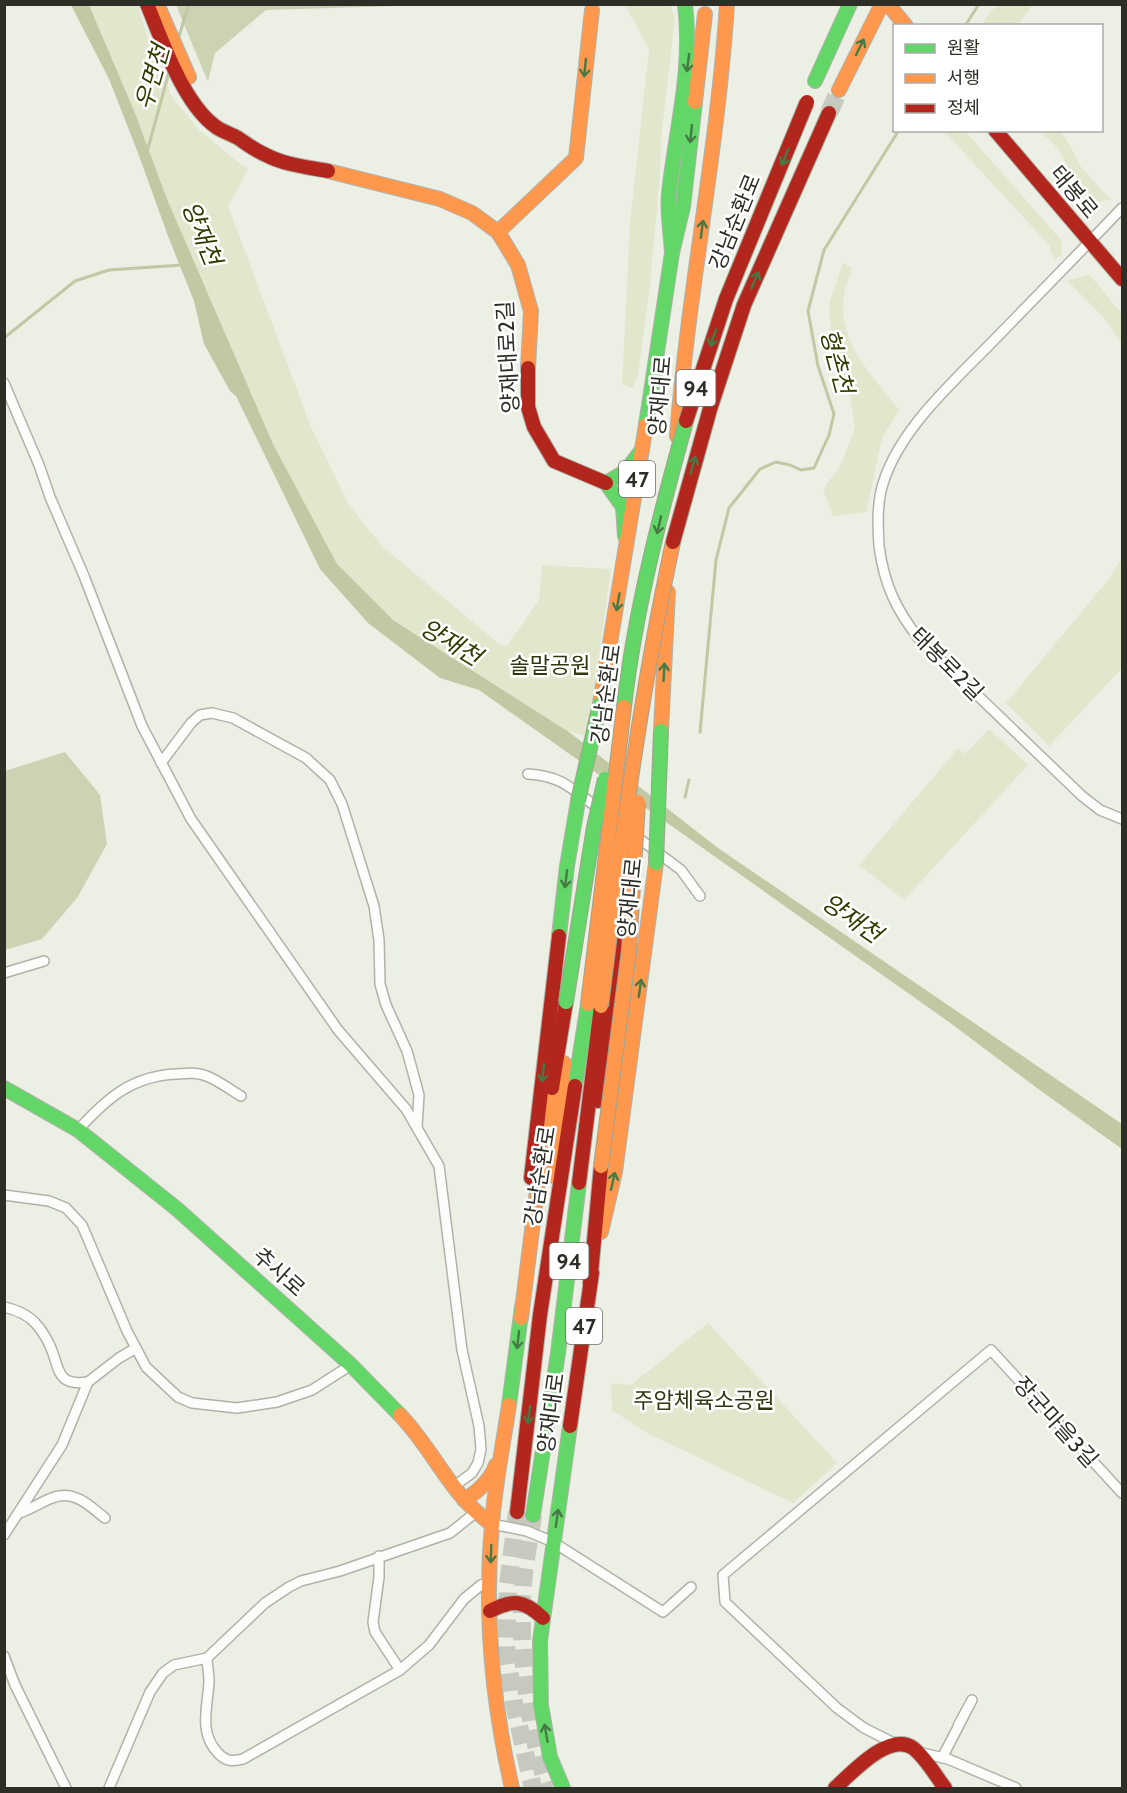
<svg xmlns="http://www.w3.org/2000/svg" width="1127" height="1793" viewBox="0 0 1127 1793" font-family="Cabin,'Noto Sans KR',sans-serif">
<style>
.green{fill:#e1e7cc}
.forest{fill:#ccd3b3}
.water{fill:#c1c9a4}
.lines{fill:none;stroke-linecap:round;stroke-linejoin:round}
.stream{stroke:#c1c9a4;stroke-width:3}
.highway-tunnel{stroke:#c6c9be;stroke-width:18;stroke-dasharray:18 9;stroke-linecap:butt}
.street-casing{stroke:#b0b2aa;stroke-width:12}
.fast-casing{stroke:#b0b2aa;stroke-width:16}
.slow-casing{stroke:#b0b2aa;stroke-width:16}
.jam-casing{stroke:#b0b2aa;stroke-width:16}
.street{stroke:#fcfdfb;stroke-width:9}
.fast{stroke:#63d668;stroke-width:14}
.slow{stroke:#ff974d;stroke-width:14}
.jam{stroke:#b3261e;stroke-width:14}
.fast-bridge-casing{stroke:#a0a38f;stroke-width:16;stroke-linecap:butt}
.slow-bridge-casing{stroke:#a0a38f;stroke-width:16;stroke-linecap:butt}
.jam-bridge-casing{stroke:#a0a38f;stroke-width:16;stroke-linecap:butt}
.fast-bridge{stroke:#63d668;stroke-width:14}
.slow-bridge{stroke:#ff974d;stroke-width:14}
.jam-bridge{stroke:#b3261e;stroke-width:14}
.oneway{stroke:#457a44}
.labels{text-anchor:middle;dominant-baseline:central;stroke-width:5;stroke-linejoin:round;paint-order:stroke}
.shield{fill:#fff;stroke:#6c6d68;stroke-width:1.5}
.shield-label{font-size:21px;font-weight:bold;fill:#2d2f27}
.street-label{font-size:22px;fill:#2d2f27;stroke:#fff}
.park-label{font-size:22px;fill:#313710;stroke:#fff}
.water-label{font-size:24px;font-style:italic;fill:#333b00;stroke:#fff}
</style>
<rect width="100%" height="100%" fill="#ecefe4"/>
<g class="green">
<polygon points="89,5 138,5 148,39 172,97 199,130 248,170 228,206 311,427 349,505 382,546 499,644 507,646 539,600 542,565 611,569 588,736 569,732 393,620 340,572 273,444 167,199 135,113"/>
<polygon points="625,5 670,5 675,18 661,139 660,174 650,286 638,376 632,388 622,384 630,224 649,49"/>
<polygon points="999,5 999,4 1032,5 1018,25 981,25 991,11"/>
<polygon points="944,131 965,131 1062,241 1061,255 1054,260 1049,245"/>
<polygon points="1041,131 1059,131 1067,140 1081,167 1111,200 1096,202 1072,175 1059,150"/>
<path d="M843,263l9,5c-2,9 -7,18 -8,27 -7,48 28,80 55,115l-17,28 -16,74 -33,4 -10,-27 18,-24 14,-38 -6,-36 -17,-51 -3,-36z"/>
<polygon points="1090,275 1122,314 1122,344 1105,319 1067,280"/>
<polygon points="1122,558 1122,668 1049,746 1006,703 1108,580"/>
<polygon points="989,729 1028,765 904,900 859,865 958,748 965,754"/>
<polygon points="708,1323 837,1463 793,1503 647,1433 612,1410 611,1383 631,1385"/>
</g>
<g class="forest">
<polygon points="176,5 176,4 433,5 266,10 215,53 208,82"/>
<polygon points="65,752 100,795 107,844 77,898 42,939 5,950 5,771"/>
</g>
<polygon class="water" points="71,5 89,5 135,113 167,199 273,444 337,564 393,620 569,732 718,848 1122,1124 1122,1149 1041,1091 949,1022 479,690 440,678 368,623 320,569 236,396 230,391 204,344 194,301 168,236 138,153 109,79"/>
<g class="lines">
<g class="stream">
<polyline points="965,26 979,4"/>
<polyline points="178,40 186,13 190,4"/>
<polyline points="147,152 169,72"/>
<polyline points="4,338 75,281 109,270 182,265"/>
<polyline points="700,732 716,560 729,508 760,469 776,462 790,465 801,470 814,468 829,435 834,414 818,366 808,311 824,250 899,130"/>
<polyline points="685,797 689,780"/>
</g>
<g class="highway-tunnel">
<polyline points="829,113 839,90"/>
<polyline points="517,1512 508,1585 506,1647 514,1704 533,1788"/>
<path d="M533,1515c-3,22 -8,45 -10,68 -5,64 5,145 25,205"/>
</g>
<g class="street-casing">
<g id="street">
<path d="M1122,208c-41,43 -82,85 -124,128 -41,43 -103,95 -117,155 -4,18 -3,36 -2,55 5,38 17,64 41,94l162,156 18,14 22,9"/>
<polyline points="4,383 39,465 50,497 84,576 142,726 191,819 338,1030 406,1109 439,1166 462,1350 479,1426 481,1449 478,1463 472,1473 453,1487"/>
<polyline points="161,763 191,723 200,715 212,713 233,718 306,758 330,780 342,804 374,906 379,940 380,984 386,1005 407,1051 419,1095 417,1127"/>
<path d="M528,774c35,2 45,16 71,35"/>
<polyline points="637,837 681,870 700,896"/>
<polyline points="4,973 44,961"/>
<path d="M78,1130c29,-32 54,-54 98,-56 12,-1 22,-2 33,3 11,5 22,13 32,19"/>
<polyline points="4,1195 49,1201 66,1208 82,1225 127,1331 146,1367 178,1397 192,1403 237,1408 277,1402 312,1390 351,1365"/>
<path d="M4,1307c13,3 25,8 33,18 5,6 10,14 13,21 10,21 5,41 38,36"/>
<path d="M19,1513c14,-4 27,-15 40,-17 18,-4 33,12 46,22"/>
<polyline points="492,1524 527,1531 553,1542 663,1612 691,1587"/>
<polyline points="4,1535 62,1445 88,1382 119,1358 136,1348"/>
<polyline points="379,1556 379,1577 373,1622 375,1632 400,1670"/>
<polyline points="4,1656 15,1685 66,1788"/>
<path d="M207,1658c0,7 2,15 2,23 -1,25 -11,52 9,72 7,8 14,9 25,6l157,-89 29,-25 35,-46 17,-14 8,-3"/>
<polyline points="896,1744 864,1728 837,1708 725,1602 723,1575 991,1350 1122,1493"/>
<polyline points="918,1752 948,1759 1016,1788"/>
<polyline points="942,1758 972,1700 958,1726"/>
<polyline points="109,1788 150,1692 163,1673 174,1665 207,1658 265,1603 289,1587 301,1581 340,1571 450,1533 475,1513"/>
</g>
</g>
<g class="fast-casing">
<g id="fast">
<polyline points="815,81 850,4"/>
<path d="M672,253c-1,-20 -5,-40 -3,-60 7,-66 24,-121 16,-189"/>
<polyline points="646,425 672,253 683,207 695,102"/>
<polyline points="606,483 623,507 625,536"/>
<polyline points="606,483 625,472 642,450"/>
<polyline points="559,936 567,866 578,801"/>
<polyline points="575,1086 588,1004"/>
<polyline points="4,1088 78,1130 177,1209 351,1365 400,1415"/>
<polyline points="509,1405 522,1307"/>
<polyline points="533,1515 558,1353 579,1183"/>
<polyline points="563,1788 550,1757 541,1705 540,1641 570,1426"/>
</g>
</g>
<g class="slow-casing">
<g id="slow">
<polyline points="157,4 189,77"/>
<polyline points="888,4 906,26"/>
<polyline points="839,90 882,4"/>
<polyline points="695,102 705,14"/>
<polyline points="328,171 440,199 472,213 498,232 518,265 531,311 528,368"/>
<polyline points="498,232 576,158 592,10"/>
<path d="M677,436c11,-145 41,-287 50,-432"/>
<polyline points="600,704 646,425"/>
<polyline points="661,731 668,592"/>
<polyline points="553,1176 564,1063"/>
<polyline points="601,1232 615,1172 656,863"/>
<polyline points="521,1318 540,1167 552,1088"/>
<path d="M509,1405c-6,40 -14,79 -17,119 -8,88 0,177 20,264"/>
<path d="M400,1415c34,35 51,82 92,109"/>
<path d="M464,1500c15,-9 26,-19 32,-35"/>
</g>
</g>
<g class="jam-casing">
<g id="jam">
<path d="M147,4c15,36 38,106 74,126 6,3 12,5 17,8 9,6 18,13 28,17 19,10 41,12 62,16"/>
<polyline points="995,130 1122,279"/>
<polyline points="528,368 528,407 534,427 554,461 606,483"/>
<polyline points="552,1088 566,1002"/>
<polyline points="598,1101 617,956 625,924"/>
<polyline points="531,1178 559,936"/>
<polyline points="579,1183 601,1006"/>
<polyline points="590,1284 601,1166"/>
<polyline points="570,1426 592,1273"/>
<polyline points="517,1512 540,1315 575,1086"/>
<path d="M490,1611c23,-12 34,-11 53,7"/>
<path d="M835,1788c16,-14 54,-57 78,-40 13,10 22,27 32,40"/>
</g>
</g>
<use href="#street" class="street"/>
<use href="#fast" class="fast"/>
<use href="#slow" class="slow"/>
<use href="#jam" class="jam"/>
<g class="fast-bridge-casing">
<g id="fast-bridge">
<path d="M624,707c11,-97 36,-192 62,-286"/>
<polyline points="578,801 600,704"/>
<polyline points="656,863 661,731"/>
<polyline points="566,1002 594,827 605,779"/>
</g>
</g>
<g class="slow-bridge-casing">
<g id="slow-bridge">
<polyline points="588,1004 624,707"/>
<path d="M601,1006c19,-155 39,-311 72,-464"/>
<polyline points="601,1166 629,950 638,802"/>
</g>
</g>
<g class="jam-bridge-casing">
<g id="jam-bridge">
<polyline points="686,421 726,299 807,102"/>
<polyline points="673,542 710,409 744,305 829,113"/>
</g>
</g>
<use href="#fast-bridge" class="fast-bridge"/>
<use href="#slow-bridge" class="slow-bridge"/>
<use href="#jam-bridge" class="jam-bridge"/>
</g>
<defs><path id="oneway-shaft" d="M-6 0H5M1.5-3L5.5 0L1.5 3" fill="none" stroke-width="1.6" stroke-linecap="round" stroke-linejoin="round" transform="scale(1.5)"/></defs>
<g class="oneway">
<use href="#oneway-shaft" transform="translate(860 47) rotate(-64)"/>
<use href="#oneway-shaft" transform="translate(688 63) rotate(97)"/>
<use href="#oneway-shaft" transform="translate(585 68) rotate(96)"/>
<use href="#oneway-shaft" transform="translate(691 134) rotate(96)"/>
<use href="#oneway-shaft" transform="translate(785 157) rotate(112)"/>
<use href="#oneway-shaft" transform="translate(702 229) rotate(-82)"/>
<use href="#oneway-shaft" transform="translate(755 280) rotate(-66)"/>
<use href="#oneway-shaft" transform="translate(713 338) rotate(109)"/>
<use href="#oneway-shaft" transform="translate(693 465) rotate(-74)"/>
<use href="#oneway-shaft" transform="translate(659 525) rotate(103)"/>
<use href="#oneway-shaft" transform="translate(618 602) rotate(100)"/>
<use href="#oneway-shaft" transform="translate(664 672) rotate(-87)"/>
<use href="#oneway-shaft" transform="translate(566 879) rotate(97)"/>
<use href="#oneway-shaft" transform="translate(640 988) rotate(-82)"/>
<use href="#oneway-shaft" transform="translate(543 1073) rotate(97)"/>
<use href="#oneway-shaft" transform="translate(613 1181) rotate(-77)"/>
<use href="#oneway-shaft" transform="translate(518 1340) rotate(97)"/>
<use href="#oneway-shaft" transform="translate(529 1415) rotate(97)"/>
<use href="#oneway-shaft" transform="translate(557 1518) rotate(-82)"/>
<use href="#oneway-shaft" transform="translate(491 1554) rotate(92)"/>
<use href="#oneway-shaft" transform="translate(546 1733) rotate(-100)"/>
</g>
<g class="labels">
<g class="shield">
<rect x="676.5" y="370" width="39" height="36" rx="4.5"/>
<rect x="619" y="461" width="36" height="36" rx="4.5"/>
<rect x="549.5" y="1243" width="39" height="36" rx="4.5"/>
<rect x="566" y="1308" width="36" height="36" rx="4.5"/>
</g>
<g class="shield-label">
<text x="696" y="388">94</text>
<text x="637" y="479">47</text>
<text x="569" y="1261">94</text>
<text x="584" y="1326">47</text>
</g>
<g class="street-label">
<text transform="translate(1074 192) rotate(50)">태봉로</text>
<text transform="translate(735 222) rotate(-68)">강남순환로</text>
<text transform="translate(508 357) rotate(-93)">양재대로2길</text>
<text transform="translate(660 396) rotate(-85)">양재대로</text>
<text transform="translate(947 664) rotate(45)">태봉로2길</text>
<text transform="translate(606 694) rotate(-82)">강남순환로</text>
<text transform="translate(630 898) rotate(-84)">양재대로</text>
<text transform="translate(540 1176) rotate(-81)">강남순환로</text>
<text transform="translate(279 1272) rotate(42)">추사로</text>
<text transform="translate(551 1413) rotate(-82)">양재대로</text>
<text transform="translate(1056 1422) rotate(48)">장군마을3길</text>
</g>
<g class="park-label">
<text x="550" y="665">솔말공원</text>
<text x="704" y="1400">주암체육소공원</text>
</g>
<g class="water-label">
<text transform="translate(152 77) rotate(-74)">우면천</text>
<text transform="translate(202 233) rotate(68)">양재천</text>
<text transform="translate(837 361) rotate(75)">형촌천</text>
<text transform="translate(451 642) rotate(31)">양재천</text>
<text transform="translate(852 918) rotate(35)">양재천</text>
</g>
</g>
<rect width="1127" height="1793" fill="none" stroke="#2d2f27" stroke-width="12"/>
<rect x="893" y="24" width="210" height="108" fill="#ffffff" stroke="#abaca9" stroke-width="1.5"/>
<rect x="905" y="44" width="30" height="9" fill="#63d668" stroke="#abaca9" stroke-width="1.5"/>
<text x="947" y="54" font-size="18" fill="#2d2f27">원활</text>
<rect x="905" y="74" width="30" height="9" fill="#ff974d" stroke="#abaca9" stroke-width="1.5"/>
<text x="947" y="84" font-size="18" fill="#2d2f27">서행</text>
<rect x="905" y="104" width="30" height="9" fill="#b3261e" stroke="#abaca9" stroke-width="1.5"/>
<text x="947" y="114" font-size="18" fill="#2d2f27">정체</text>
</svg>
